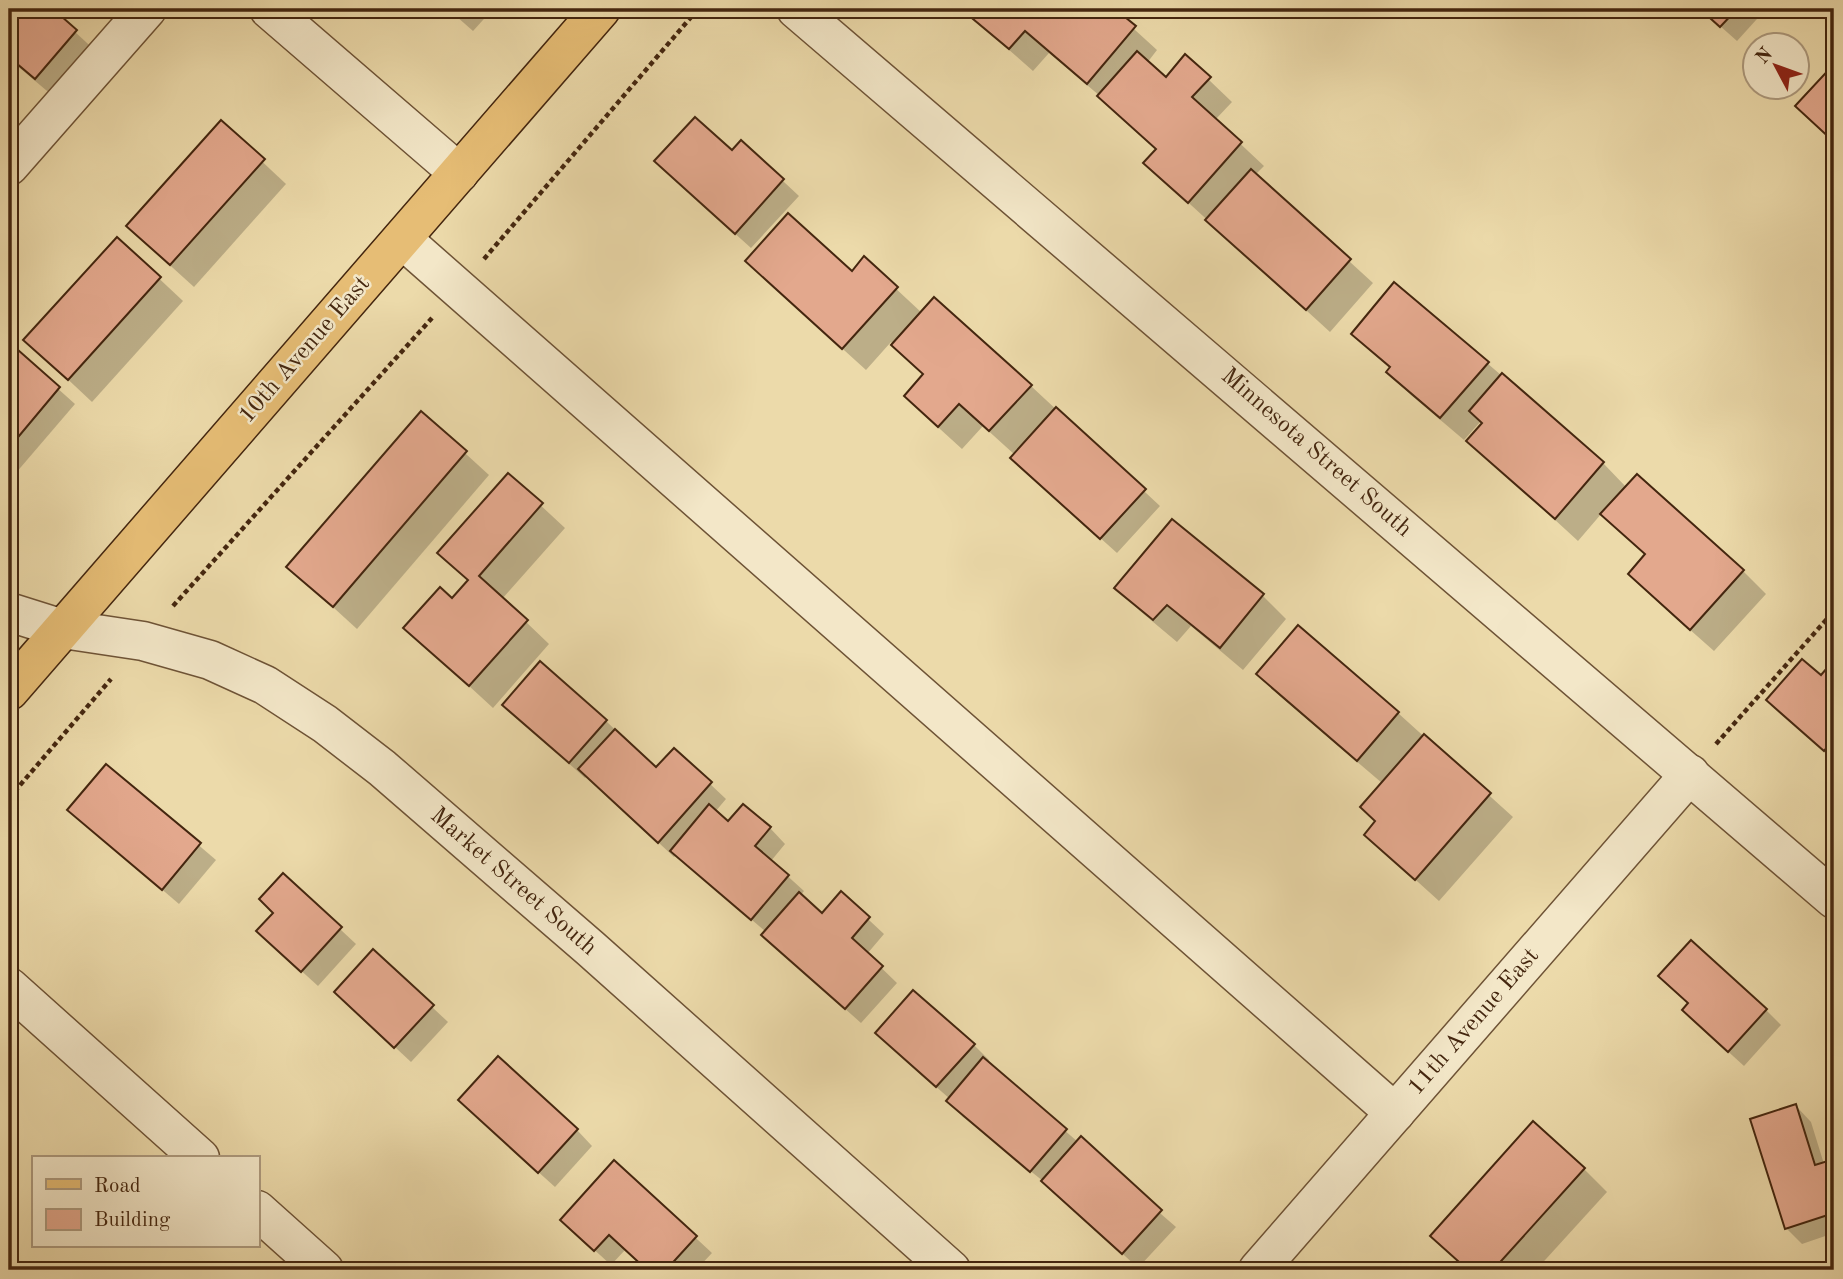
<svg xmlns="http://www.w3.org/2000/svg" width="1843" height="1279" viewBox="0 0 1843 1279" font-family="'Old Standard TT',serif">
<style>
.shadow{fill:#0003}
.building{fill:#e3a88d;stroke:#44260f;stroke-width:2}
.lines{fill:none;stroke-linecap:round;stroke-linejoin:round}
.minor-casing{stroke:#6e5336;stroke-width:41}
.major-casing{stroke:#44260f;stroke-width:41}
.path{stroke:#44260f;stroke-width:4.5;stroke-dasharray:5 3.5;stroke-linecap:butt}
.minor{stroke:#f3e7c8;stroke-width:38}
.major{stroke:#e6bd75;stroke-width:38}
.labels{text-anchor:middle;dominant-baseline:central;stroke-width:5;stroke-linejoin:round;paint-order:stroke}
.street-label{font-size:24px;fill:#44260f;stroke:#f3e7c8}
</style>
<rect width="100%" height="100%" fill="#ecdaaa"/>
<filter id="stains"><feTurbulence type="fractalNoise" baseFrequency=".00286" numOctaves="4"/><feColorMatrix values="0 0 0 0 .2 0 0 0 0 .09 0 0 0 0 .02 0 0 0 .5 -.17"/></filter>
<radialGradient id="worn" r=".72"><stop offset=".6" stop-color="#630" stop-opacity="0"/><stop offset="1" stop-color="#630" stop-opacity=".3"/></radialGradient>
<g class="shadow">
<polygon points="9,9 50,9 99,54 59,101 9,59"/>
<polygon points="448,9 493,9 473,31"/>
<polygon points="954,9 1112,9 1157,50 1147,63 1166,79 1185,57 1232,102 1215,120 1264,166 1255,175 1373,283 1330,332 1145,163 1157,150 1100,96 1049,53 1033,71 967,13 964,17"/>
<polygon points="1701,9 1766,9 1737,41"/>
<polygon points="221,123 286,184 194,287 152,249"/>
<polygon points="741,142 799,196 751,248 672,177 732,152"/>
<polygon points="117,239 183,301 92,402 26,340"/>
<polygon points="864,259 922,313 1031,386 1160,506 1117,553 1028,473 1015,455 983,426 962,449 929,419 906,396 925,375 891,342 866,370 770,283 852,273"/>
<polygon points="1353,334 1487,363 1603,463 1627,488 1743,571 1766,594 1714,651 1653,597 1646,556 1602,513 1578,541 1469,441 1484,424 1481,421 1464,440 1411,395 1388,372 1391,369"/>
<polygon points="9,345 75,404 9,481"/>
<polygon points="421,413 489,475 357,629 289,567"/>
<polygon points="508,475 565,528 502,599 549,644 493,708 406,628 452,601 469,582 440,553"/>
<polygon points="1172,521 1263,596 1286,619 1243,670 1191,626 1177,642 1140,611 1117,588"/>
<polygon points="1834,662 1834,760 1784,715"/>
<polygon points="1259,674 1398,713 1513,817 1439,901 1366,835 1377,822 1382,783 1281,697"/>
<polygon points="504,705 606,721 656,769 674,750 726,799 715,812 728,823 770,828 785,844 771,861 804,891 800,896 822,915 841,894 884,934 867,954 897,983 861,1023 779,950 766,932 676,855 674,857 587,776 585,778"/>
<polygon points="106,766 216,860 179,904 69,810"/>
<polygon points="283,876 356,944 318,986 274,946 275,913"/>
<polygon points="352,1007 432,1007 448,1022 411,1062"/>
<polygon points="1766,1010 1781,1025 1744,1066 1700,1026"/>
<polygon points="974,1045 989,1060 987,1063 1176,1227 1138,1268 1048,1185 963,1117 948,1101 950,1099 893,1049"/>
<polygon points="1796,1106 1811,1122 1824,1164 1834,1161 1834,1233 1802,1244 1786,1228"/>
<polygon points="476,1116 577,1130 592,1146 555,1187"/>
<polygon points="614,1162 712,1253 696,1270 648,1270 625,1250 611,1265 578,1235"/>
<polygon points="1584,1169 1607,1192 1536,1270 1467,1270 1432,1236"/>
</g>
<g class="building">
<polygon points="9,9 53,9 77,30 35,79 9,57"/>
<polygon points="961,9 1115,9 1136,26 1087,84 1025,31 1009,49"/>
<polygon points="1700,9 1737,9 1720,27"/>
<polygon points="1137,51 1166,77 1185,54 1211,77 1192,97 1242,142 1188,203 1143,163 1156,149 1097,96"/>
<polygon points="1834,64 1834,142 1795,106"/>
<polygon points="695,117 732,150 741,140 784,179 735,234 654,161"/>
<polygon points="221,120 265,159 170,265 126,226"/>
<polygon points="1251,169 1351,259 1306,310 1205,220"/>
<polygon points="788,213 852,271 864,256 898,287 842,349 745,261"/>
<polygon points="117,237 161,277 68,380 23,340"/>
<polygon points="1394,282 1489,362 1440,418 1386,372 1390,367 1351,334"/>
<polygon points="934,297 1032,385 989,431 959,404 938,427 904,396 923,374 891,345"/>
<polygon points="9,342 60,387 9,448"/>
<polygon points="1502,373 1604,462 1555,519 1466,441 1482,423 1469,411"/>
<polygon points="1056,407 1146,489 1100,539 1010,458"/>
<polygon points="421,411 467,451 333,607 286,567"/>
<polygon points="508,473 543,503 479,576 528,620 469,686 403,628 440,587 452,598 468,580 437,553"/>
<polygon points="1637,474 1744,570 1690,630 1628,574 1645,554 1600,514"/>
<polygon points="1172,519 1264,594 1220,648 1167,605 1153,620 1114,588"/>
<polygon points="1298,625 1399,712 1357,761 1256,674"/>
<polygon points="1802,659 1821,675 1834,660 1834,739 1824,751 1766,700"/>
<polygon points="540,661 607,720 569,763 502,705"/>
<polygon points="615,729 656,767 674,748 712,782 658,843 578,769"/>
<polygon points="1424,734 1491,793 1415,880 1364,835 1375,821 1360,807"/>
<polygon points="106,764 201,843 162,890 67,810"/>
<polygon points="709,804 728,821 743,804 771,827 755,846 789,875 751,920 670,851"/>
<polygon points="283,873 342,927 301,972 256,931 273,913 259,899"/>
<polygon points="841,891 870,917 852,938 883,966 845,1009 761,935 799,892 822,913"/>
<polygon points="1691,940 1767,1009 1728,1052 1682,1010 1688,1003 1658,976"/>
<polygon points="373,949 434,1005 394,1048 334,992"/>
<polygon points="913,990 975,1044 936,1087 875,1033"/>
<polygon points="498,1056 578,1129 538,1173 458,1100"/>
<polygon points="983,1057 1067,1129 1030,1172 946,1101"/>
<polygon points="1796,1104 1815,1165 1834,1159 1834,1213 1785,1229 1750,1119"/>
<polygon points="1533,1121 1585,1168 1493,1270 1468,1270 1430,1236"/>
<polygon points="1081,1136 1162,1210 1122,1254 1041,1181"/>
<polygon points="614,1160 697,1236 666,1270 647,1270 609,1235 594,1251 560,1220"/>
</g>
<g class="lines">
<g class="minor-casing">
<g id="minor">
<polyline points="269,9 459,173"/>
<polyline points="796,9 1834,899"/>
<polyline points="9,166 147,9"/>
<polyline points="402,239 1395,1113"/>
<polyline points="9,612 63,629 143,641 210,660 265,685 325,724 382,768 590,948 951,1270"/>
<polyline points="9,987 200,1158"/>
<polyline points="257,1210 324,1270"/>
<polyline points="1258,1270 1690,774"/>
</g>
</g>
<g class="major-casing">
<polyline id="major" points="9,691 601,9"/>
</g>
<g class="path">
<polyline points="484,259 698,9"/>
<polyline points="173,606 432,318"/>
<polyline points="1716,744 1834,611"/>
<polyline points="9,798 111,679"/>
</g>
<use href="#minor" class="minor"/>
<use href="#major" class="major"/>
</g>
<g class="labels">
<g class="street-label">
<text transform="translate(305 350) rotate(-49)">10th Avenue East</text>
<text transform="translate(1316 453) rotate(41)">Minnesota Street South</text>
<text transform="translate(513 882) rotate(41)">Market Street South</text>
<text transform="translate(1474 1022) rotate(-49)">11th Avenue East</text>
</g>
</g>
<rect width="1843" height="1279" fill="none" stroke="#ecdaaa" stroke-width="35"/>
<rect x="10" y="10" width="1822" height="1258" fill="none" stroke="#44260f" stroke-width="3.5"/>
<rect x="18" y="18" width="1808" height="1244" fill="none" stroke="#44260f" stroke-width="2"/>
<rect x="32" y="1156" width="228" height="91" fill="#f3e7c8" stroke="#ad9a7e" stroke-width="2"/>
<rect x="46" y="1179" width="35" height="10" fill="#e6bd75" stroke="#ad9a7e" stroke-width="2"/>
<text x="94" y="1192" font-size="21" fill="#44260f">Road</text>
<rect x="46" y="1209" width="35" height="21" fill="#e3a88d" stroke="#ad9a7e" stroke-width="2"/>
<text x="94" y="1226" font-size="21" fill="#44260f">Building</text>
<g transform="translate(1776 66) rotate(311)"><circle r="33" fill="#f3e7c8" stroke="#ad9a7e" stroke-width="2"/>
<path d="M0-5L12 26L0 18L-12 26Z" fill="#8f2418"/>
<text y="-10" font-size="19" font-weight="bold" text-anchor="middle" fill="#44260f">N</text>
</g>
<rect width="100%" height="100%" filter="url(#stains)"/>
<rect width="100%" height="100%" fill="url(#worn)"/>
</svg>
